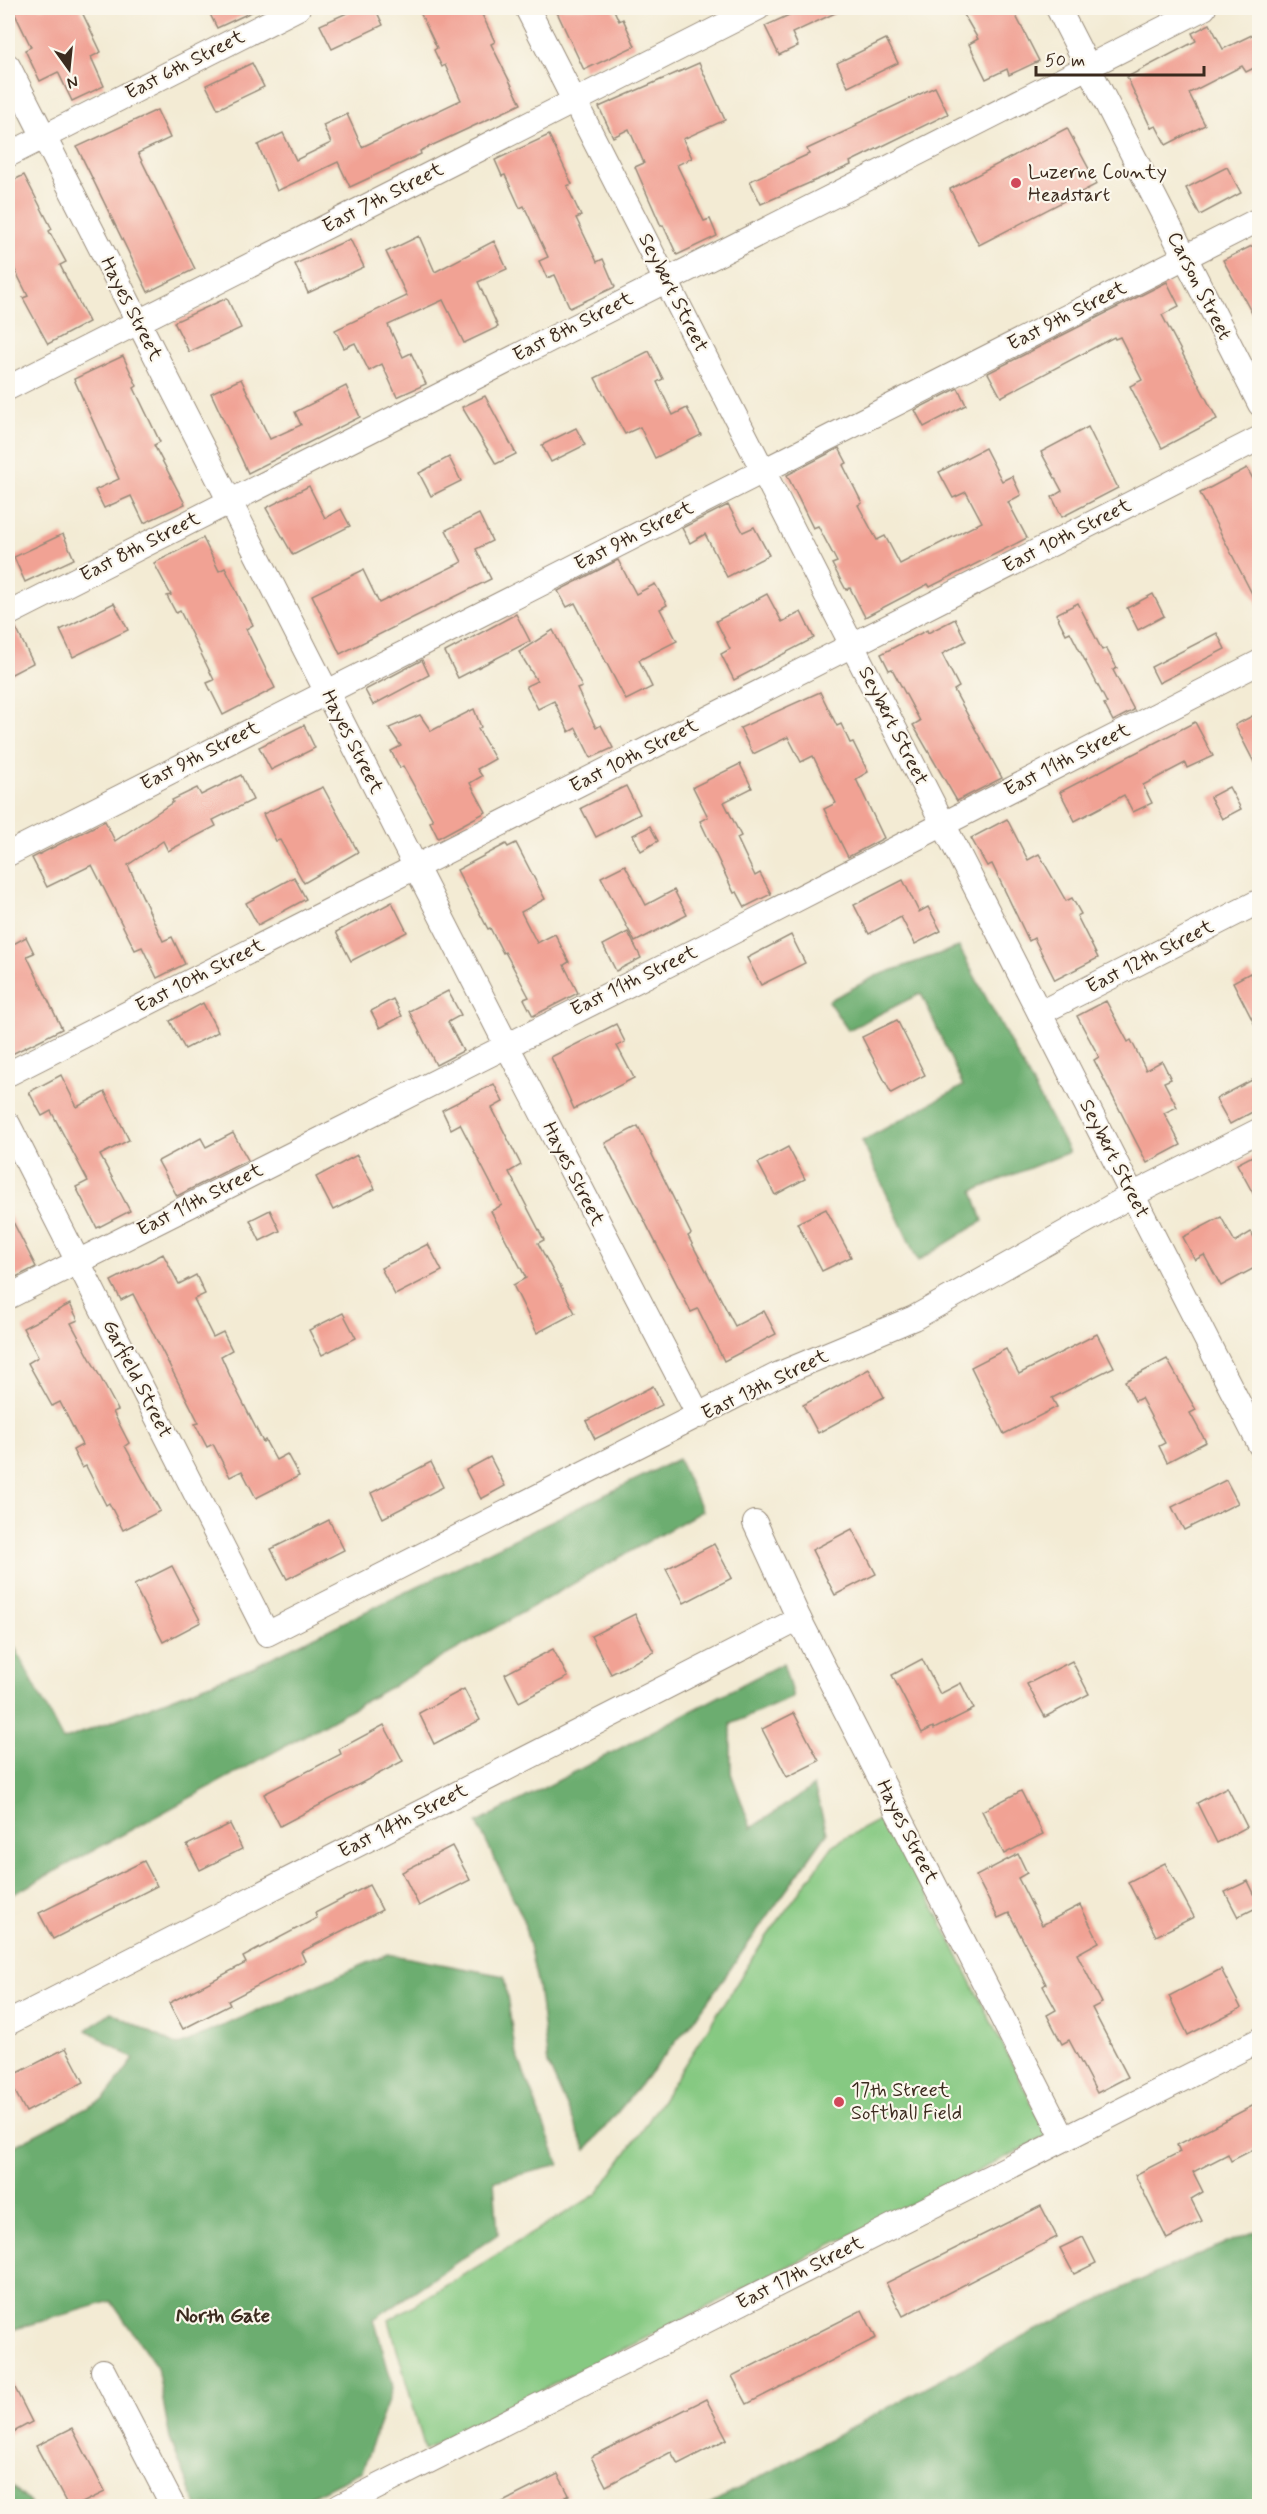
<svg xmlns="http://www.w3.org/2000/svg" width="1267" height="2514" viewBox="0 0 1267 2514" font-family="Mynerve,sans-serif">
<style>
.green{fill:#86c982;stroke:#607a50;stroke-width:1.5}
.forest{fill:#6cad70;stroke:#546c47;stroke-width:1.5}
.building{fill:#f1a294}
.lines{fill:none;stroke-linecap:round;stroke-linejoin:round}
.street-casing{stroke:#978a79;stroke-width:26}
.street{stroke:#fff;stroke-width:24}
.poi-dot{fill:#d1495b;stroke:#fbf7ec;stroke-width:2}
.labels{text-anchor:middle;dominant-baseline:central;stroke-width:4.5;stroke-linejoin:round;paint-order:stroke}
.street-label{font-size:20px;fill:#3b2a1e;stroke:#fbf7ec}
.poi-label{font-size:20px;fill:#3b2a1e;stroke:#fbf7ec;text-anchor:start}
.neighbourhood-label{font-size:21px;font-weight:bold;fill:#3b2a1e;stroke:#fbf7ec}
</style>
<rect width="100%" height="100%" fill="#fbf7ec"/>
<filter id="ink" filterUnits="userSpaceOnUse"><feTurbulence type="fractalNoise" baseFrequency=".0167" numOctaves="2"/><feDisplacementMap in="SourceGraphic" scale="12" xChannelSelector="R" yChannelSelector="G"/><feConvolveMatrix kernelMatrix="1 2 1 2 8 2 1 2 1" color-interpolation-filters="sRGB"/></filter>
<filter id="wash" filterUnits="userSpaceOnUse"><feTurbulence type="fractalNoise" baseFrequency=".008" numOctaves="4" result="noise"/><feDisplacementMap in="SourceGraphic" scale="24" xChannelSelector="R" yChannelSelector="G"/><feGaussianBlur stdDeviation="1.35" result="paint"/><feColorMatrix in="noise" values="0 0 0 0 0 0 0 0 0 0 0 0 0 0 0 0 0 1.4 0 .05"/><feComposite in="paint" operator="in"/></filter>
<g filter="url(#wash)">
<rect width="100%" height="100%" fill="#f3ebd4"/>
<polygon class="green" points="888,1815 1048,2136 425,2449 389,2320 597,2194 644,2128 765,1939 834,1844"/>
<g class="forest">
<polygon points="959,947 1069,1152 973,1191 983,1221 918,1261 862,1141 963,1086 921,993 848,1030 828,1001 876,976"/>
<polygon points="678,1459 702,1511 298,1739 8,1897 8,1649 15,1648 63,1740 252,1667"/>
<polygon points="783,1663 793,1697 731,1724 731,1773 751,1828 814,1786 827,1833 694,2020 586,2150 548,2064 538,1986 523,1918 477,1823"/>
<polygon points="388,1954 504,1976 515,2049 559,2165 494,2181 498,2234 374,2319 393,2387 362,2471 291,2506 197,2506 170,2439 157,2367 111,2301 8,2331 8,2155 12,2147 104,2099 134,2059 87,2030 111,2012 177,2046"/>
<path d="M1259,2230v276h-553c181,-97 361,-201 553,-276z"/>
<polygon points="8,2482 30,2503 31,2506 8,2506"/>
</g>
<g id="blocks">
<g class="building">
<polygon points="12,8 80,8 101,52 91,57 104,86 72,101 58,72 40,81 25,50 31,47"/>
<polygon points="207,8 260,8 217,28"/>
<polygon points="358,8 375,8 383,25 332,49 320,25"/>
<polygon points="418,8 479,8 495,42 491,44 521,104 420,151 421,154 350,187 338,162 277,191 258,145 283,133 296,160 331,143 323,125 347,114 362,147 461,100 445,65 442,67 434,50 437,48"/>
<polygon points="555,8 613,8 619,21 623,19 635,46 584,70"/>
<polygon points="804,8 846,8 792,33 798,46 779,55 765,26"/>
<polygon points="960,8 1012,8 1039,61 1009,75 1007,69 986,79 969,44 978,39"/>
<polygon points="1210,24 1223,49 1260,31 1260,65 1246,72 1242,66 1189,93 1205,125 1166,145 1156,126 1151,128 1127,77 1196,41 1192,33"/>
<polygon points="886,39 898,63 848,87 837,63"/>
<polygon points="252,63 264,87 218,109 206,85"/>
<polygon points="699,63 725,120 683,139 692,158 677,165 704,221 710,219 717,236 677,255 663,225 661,226 635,167 644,163 629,129 613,137 599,107"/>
<polygon points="935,87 948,114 850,162 851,165 761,204 750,181 809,154 807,149 857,126 856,124"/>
<polygon points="157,110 170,138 138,153 195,269 148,292 77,147"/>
<polygon points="1067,128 1097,184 979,245 950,189"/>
<polygon points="549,135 572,184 567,186 581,216 576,218 597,262 603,259 615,287 570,308 555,275 547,278 539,261 548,257 524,206 520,208 505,175 502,176 495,160"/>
<polygon points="1227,167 1241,193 1200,215 1186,188"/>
<polygon points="24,175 52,229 49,231 66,262 60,265 89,322 48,344 23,298 28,296 8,256 8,183"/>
<polygon points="419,236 435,272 494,241 507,269 478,282 498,327 464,343 443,300 388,325 403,357 411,353 426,384 397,397 382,364 369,371 355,343 344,348 335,330 407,296 386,252"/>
<polygon points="350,239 364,267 308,293 295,264"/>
<polygon points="1260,242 1260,328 1223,260"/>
<polygon points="1167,282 1179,306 1162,315 1217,419 1162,448 1130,386 1142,380 1120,337 1115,339 1114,337 1001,397 988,373"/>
<polygon points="227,298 241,328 189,352 174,322"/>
<polygon points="649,351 663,379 657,382 673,415 687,408 701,435 655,458 640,427 625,434 595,378"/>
<polygon points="123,356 137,386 134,388 160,442 154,445 185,504 144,523 131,496 104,508 95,490 119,479 74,379"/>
<polygon points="241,379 270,439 301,425 295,412 346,386 360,417 248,473 211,393"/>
<polygon points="958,388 966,405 924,427 915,410"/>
<polygon points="485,396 516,454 496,464 462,407"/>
<polygon points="1088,427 1118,488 1062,517 1052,497 1062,491 1041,452"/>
<polygon points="576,428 585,445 551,462 542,445"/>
<polygon points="839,448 847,463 843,465 862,503 858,505 877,540 885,536 900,564 982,522 966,492 953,498 939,472 985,448 1002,481 1012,476 1021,495 1008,502 1027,538 930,587 928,584 865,617 850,588 846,590 832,564 837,562 818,526 813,528 787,475"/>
<polygon points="449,457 461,481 431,496 419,473"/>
<polygon points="1247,468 1260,492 1260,609 1200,493"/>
<polygon points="309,486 325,518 341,509 350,526 293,555 266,508"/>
<polygon points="728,505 743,532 754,527 769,555 727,577 705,534 690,543 682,528"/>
<polygon points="479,514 492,541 476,549 491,579 340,654 312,595 363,570 379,603 462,562 446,530"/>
<polygon points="63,534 74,559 25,582 14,557"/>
<polygon points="203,538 219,571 225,568 233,584 253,625 246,629 275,688 223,715 207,683 214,680 180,611 176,613 167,596 171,595 154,563"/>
<polygon points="618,560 636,594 655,584 667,605 660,609 677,641 639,660 652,687 626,700 575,603 567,607 558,591"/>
<polygon points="767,594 782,622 801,612 814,638 734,680 721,654 730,649 716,621"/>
<polygon points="1153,594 1164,616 1138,630 1127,608"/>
<polygon points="114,603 128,630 73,657 60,630"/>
<polygon points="1078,603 1102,650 1106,648 1117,668 1113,670 1134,710 1113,721 1104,704 1107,703 1070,632 1066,634 1056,614"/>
<polygon points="516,614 530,641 458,678 445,652"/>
<polygon points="955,619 966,641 942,654 959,687 954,690 1002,778 957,801 913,725 920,721 892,669 889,670 881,654 927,630 928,633"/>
<polygon points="15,626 33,663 8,676 8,628"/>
<polygon points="553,630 582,687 577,689 596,728 601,725 613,748 591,758 576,728 569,732 554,701 538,709 526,686 537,681 519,652"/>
<polygon points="1217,633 1225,649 1159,683 1151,667"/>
<polygon points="422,660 429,675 373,705 365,690"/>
<polygon points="820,692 837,726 841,724 850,743 853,742 868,772 856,779 884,838 848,857 824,809 836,803 813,756 801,762 788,737 753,754 740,728"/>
<polygon points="474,709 481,727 478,729 495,759 477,769 482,776 470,783 486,812 438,838 430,822 433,820 403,766 400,768 391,751 401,746 389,728 420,715 431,731"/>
<polygon points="1260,712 1260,774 1235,725"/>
<polygon points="1195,722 1213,756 1187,768 1185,763 1143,785 1152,803 1133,812 1124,795 1075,821 1060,792"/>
<polygon points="304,725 315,748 271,770 259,747"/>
<polygon points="740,764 752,788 724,802 741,836 737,838 755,876 760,873 771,894 745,907 737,892 734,893 700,821 708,817 693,787"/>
<polygon points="241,775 253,800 213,820 216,826 168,851 163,841 128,865 163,941 172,937 185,964 157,978 142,947 135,950 92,865 47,887 32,858 105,821 115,841 173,802 172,800 197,788 201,795"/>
<polygon points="626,786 640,814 596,837 581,808"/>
<polygon points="323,787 358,852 304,883 280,840 276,841 263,814"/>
<polygon points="1229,787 1241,809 1222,819 1210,797"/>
<polygon points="1007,819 1028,860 1039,854 1066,901 1072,898 1081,914 1077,916 1098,958 1055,980 1034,938 1029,941 992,864 987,866 971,838"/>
<polygon points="650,826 658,841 641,851 633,835"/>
<polygon points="516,843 545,899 521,912 537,943 555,934 569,962 564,965 578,993 533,1016 524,999 529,997 505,952 503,953 490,928 488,929 457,870 506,844 508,847"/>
<polygon points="625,865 646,905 674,890 687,915 635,942 601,877"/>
<polygon points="294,877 306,899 258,925 246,903"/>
<polygon points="903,880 919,912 928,907 941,931 915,944 901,917 869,934 854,905"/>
<polygon points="392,902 407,932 351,961 336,932"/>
<polygon points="628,932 641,958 616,971 603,945"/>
<polygon points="791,935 805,963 761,985 747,958"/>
<polygon points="26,937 34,953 27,956 62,1029 8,1056 8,947"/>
<polygon points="1250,973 1260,992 1260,1035 1233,982"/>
<polygon points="448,991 461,1015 448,1022 463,1051 436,1065 409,1011"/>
<polygon points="393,999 402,1016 380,1028 371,1011"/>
<polygon points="1106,1001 1128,1042 1131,1040 1146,1070 1162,1061 1171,1079 1164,1082 1177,1107 1164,1113 1181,1145 1147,1163 1094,1060 1099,1057 1077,1016"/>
<polygon points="203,1003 218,1032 185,1049 170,1021"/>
<polygon points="897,1020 925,1075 891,1093 862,1037"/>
<polygon points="616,1024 625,1042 617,1046 634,1078 574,1109 551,1057"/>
<polygon points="61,1075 77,1107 105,1092 129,1140 100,1155 130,1211 97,1228 76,1187 88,1181 51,1111 42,1116 29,1092"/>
<polygon points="1254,1079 1260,1090 1260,1108 1230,1124 1216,1099"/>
<polygon points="494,1084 503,1102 492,1108 521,1165 509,1172 544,1240 538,1243 575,1313 537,1333 513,1285 526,1278 491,1211 502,1205 460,1124 451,1129 442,1110"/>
<polygon points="638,1126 691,1234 688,1236 735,1326 764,1311 776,1334 724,1361 698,1309 691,1312 605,1143"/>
<polygon points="233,1133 248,1160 177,1196 158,1161 201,1138 206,1147"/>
<polygon points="788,1147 805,1179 775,1195 758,1163"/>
<polygon points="1260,1152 1260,1206 1237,1164"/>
<polygon points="357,1155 375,1189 333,1210 316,1177"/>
<polygon points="826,1209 851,1257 822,1271 797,1223"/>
<polygon points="270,1210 280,1231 260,1241 250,1220"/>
<polygon points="8,1212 36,1267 8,1281"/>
<polygon points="1221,1217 1235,1242 1251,1232 1260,1248 1260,1265 1221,1286 1204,1255 1195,1260 1183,1237"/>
<polygon points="428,1244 442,1271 395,1295 381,1268"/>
<polygon points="163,1254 179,1284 196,1275 205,1294 194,1299 213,1337 223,1332 232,1350 221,1356 235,1387 263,1442 265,1440 276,1460 287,1454 299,1476 256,1498 242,1471 230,1477 213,1444 207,1447 195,1424 199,1423 133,1294 121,1300 111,1281"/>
<polygon points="70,1304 78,1320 71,1323 118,1410 113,1412 129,1443 125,1446 160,1511 123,1530 109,1503 106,1505 86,1466 82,1468 73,1450 82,1445 60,1402 52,1406 28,1363 38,1357 23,1328"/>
<polygon points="343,1313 356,1338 322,1355 309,1330"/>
<polygon points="1097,1334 1114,1367 1052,1398 1057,1407 1004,1434 971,1367 1006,1349 1019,1374"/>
<polygon points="1167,1359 1196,1410 1190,1413 1206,1442 1167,1462 1159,1446 1165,1443 1141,1398 1135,1401 1125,1381"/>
<polygon points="869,1369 884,1397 818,1433 803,1405"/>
<polygon points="653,1386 662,1405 595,1439 586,1421"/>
<polygon points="490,1457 505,1486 481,1499 466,1470"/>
<polygon points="431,1462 443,1487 383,1518 371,1493"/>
<polygon points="1226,1480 1238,1503 1184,1530 1172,1507"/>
<polygon points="329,1520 344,1550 287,1579 271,1549"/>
<polygon points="852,1529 876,1574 835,1595 812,1550"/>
<polygon points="714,1544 732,1578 684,1603 666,1569"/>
<polygon points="172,1566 201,1622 163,1642 134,1585"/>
<polygon points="635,1614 654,1652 611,1674 591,1636"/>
<polygon points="553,1649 568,1677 519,1702 505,1674"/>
<polygon points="922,1659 940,1694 961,1683 974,1709 934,1729 933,1727 922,1733 892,1675"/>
<polygon points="1072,1661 1089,1694 1045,1717 1027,1684"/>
<polygon points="464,1689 480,1720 434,1744 419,1713"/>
<polygon points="794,1713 819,1761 787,1777 762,1729"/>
<polygon points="384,1725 403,1761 280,1826 264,1794 341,1754 339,1749"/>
<polygon points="1227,1787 1247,1827 1217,1843 1197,1803"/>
<polygon points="1021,1791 1043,1834 1004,1854 982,1811"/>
<polygon points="230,1824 242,1849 200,1870 187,1845"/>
<polygon points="452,1846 470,1880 419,1906 402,1872"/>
<polygon points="1018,1854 1027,1873 1018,1878 1042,1925 1080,1905 1099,1942 1077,1954 1102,2003 1092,2008 1128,2077 1097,2093 1069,2040 1062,2044 1047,2015 1056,2010 1043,1986 1046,1984 1009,1913 998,1918 976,1876"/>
<polygon points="144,1861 157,1886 53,1939 39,1913"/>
<polygon points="1165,1863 1194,1917 1156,1936 1128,1882"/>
<polygon points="1248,1881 1260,1906 1238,1917 1225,1892"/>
<polygon points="369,1885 382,1910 301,1952 305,1961 228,2001 230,2005 183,2029 169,2003 246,1963 243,1957 317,1918 315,1913"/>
<polygon points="1221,1969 1241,2008 1188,2035 1169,1996"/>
<polygon points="66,2048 84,2082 26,2112 8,2078"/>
<polygon points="1260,2102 1260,2146 1231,2161 1228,2154 1193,2172 1203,2192 1191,2199 1202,2221 1167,2239 1135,2175 1180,2152 1177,2145"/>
<polygon points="1041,2206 1057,2237 903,2316 886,2283"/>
<polygon points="1083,2237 1096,2263 1074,2274 1060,2248"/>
<polygon points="862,2310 876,2338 747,2404 732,2376"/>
<polygon points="8,2374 32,2422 8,2435"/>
<polygon points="706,2399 727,2439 678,2464 671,2452 606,2486 591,2457"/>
<polygon points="72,2428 105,2492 76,2506 68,2506 36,2446"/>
<polygon points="558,2474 569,2495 561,2499 565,2506 495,2506"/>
</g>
</g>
</g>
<g filter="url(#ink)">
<use href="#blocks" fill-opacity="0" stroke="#978a79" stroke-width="1.5"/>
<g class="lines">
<g class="street-casing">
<g id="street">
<polyline points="527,8 1260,1445"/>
<polyline points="1058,8 1260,404"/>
<polyline points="8,66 506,1044 699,1416"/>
<polyline points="8,155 298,8"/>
<polyline points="8,388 758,8"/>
<polyline points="8,614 1204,8"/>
<polyline points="8,854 1260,219"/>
<polyline points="1040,1013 1260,901"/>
<polyline points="8,1074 1260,438"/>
<polyline points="8,1124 267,1634 777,1375 914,1318 1132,1195 1260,1130"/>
<polyline points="8,1297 729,934 1260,662"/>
<polyline points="755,1523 799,1619 1064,2139"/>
<polyline points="8,2023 799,1619"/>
<polyline points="103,2371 173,2506"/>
<polyline points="340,2506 1260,2040"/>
</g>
</g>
<use href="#street" class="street"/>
</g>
</g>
<g class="poi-dot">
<circle cx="1016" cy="183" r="6"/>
<circle cx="839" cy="2102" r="6"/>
</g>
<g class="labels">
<g class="street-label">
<text transform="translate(185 65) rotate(-27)">East 6th Street</text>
<text transform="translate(383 198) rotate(-27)">East 7th Street</text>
<text transform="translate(1199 286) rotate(63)">Carson Street</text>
<text transform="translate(673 293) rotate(63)">Seybert Street</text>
<text transform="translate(131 309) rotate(63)">Hayes Street</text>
<text transform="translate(1067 316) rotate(-27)">East 9th Street</text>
<text transform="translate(573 327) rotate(-27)">East 8th Street</text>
<text transform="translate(634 536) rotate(-27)">East 9th Street</text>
<text transform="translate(1067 536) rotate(-27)">East 10th Street</text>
<text transform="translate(140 547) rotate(-27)">East 8th Street</text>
<text transform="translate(893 726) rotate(63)">Seybert Street</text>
<text transform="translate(352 742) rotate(63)">Hayes Street</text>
<text transform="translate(200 756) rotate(-27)">East 9th Street</text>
<text transform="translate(634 756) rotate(-27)">East 10th Street</text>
<text transform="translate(1067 760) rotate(-27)">East 11th Street</text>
<text transform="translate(1150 957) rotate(-27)">East 12th Street</text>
<text transform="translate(200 976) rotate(-27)">East 10th Street</text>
<text transform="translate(634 981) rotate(-26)">East 11th Street</text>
<text transform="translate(1114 1159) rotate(63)">Seybert Street</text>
<text transform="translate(573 1174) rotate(63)">Hayes Street</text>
<text transform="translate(200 1200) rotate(-27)">East 11th Street</text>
<text transform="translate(137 1379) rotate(63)">Garfield Street</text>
<text transform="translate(765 1385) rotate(-26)">East 13th Street</text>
<text transform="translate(403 1821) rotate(-27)">East 14th Street</text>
<text transform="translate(907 1832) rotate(63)">Hayes Street</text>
<text transform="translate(800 2273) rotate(-27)">East 17th Street</text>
</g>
<g class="poi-label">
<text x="1028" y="172">Luzerne County<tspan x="1028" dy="23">Headstart</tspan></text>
<text x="851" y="2090">17th Street<tspan x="851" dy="23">Softball Field</tspan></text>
</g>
<g class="neighbourhood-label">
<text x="223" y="2316">North Gate</text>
</g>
</g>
<rect width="1267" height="2514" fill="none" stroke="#fbf7ec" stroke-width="30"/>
<g transform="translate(69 69) rotate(165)" stroke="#fbf7ec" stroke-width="4.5" paint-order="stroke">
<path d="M0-4.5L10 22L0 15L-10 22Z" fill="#3b2a1e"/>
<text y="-9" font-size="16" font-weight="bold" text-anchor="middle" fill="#3b2a1e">N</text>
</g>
<path d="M1036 66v9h168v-9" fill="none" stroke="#3b2a1e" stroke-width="3"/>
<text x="1045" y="66" font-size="18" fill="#3b2a1e" stroke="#fbf7ec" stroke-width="4.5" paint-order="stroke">50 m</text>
</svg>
